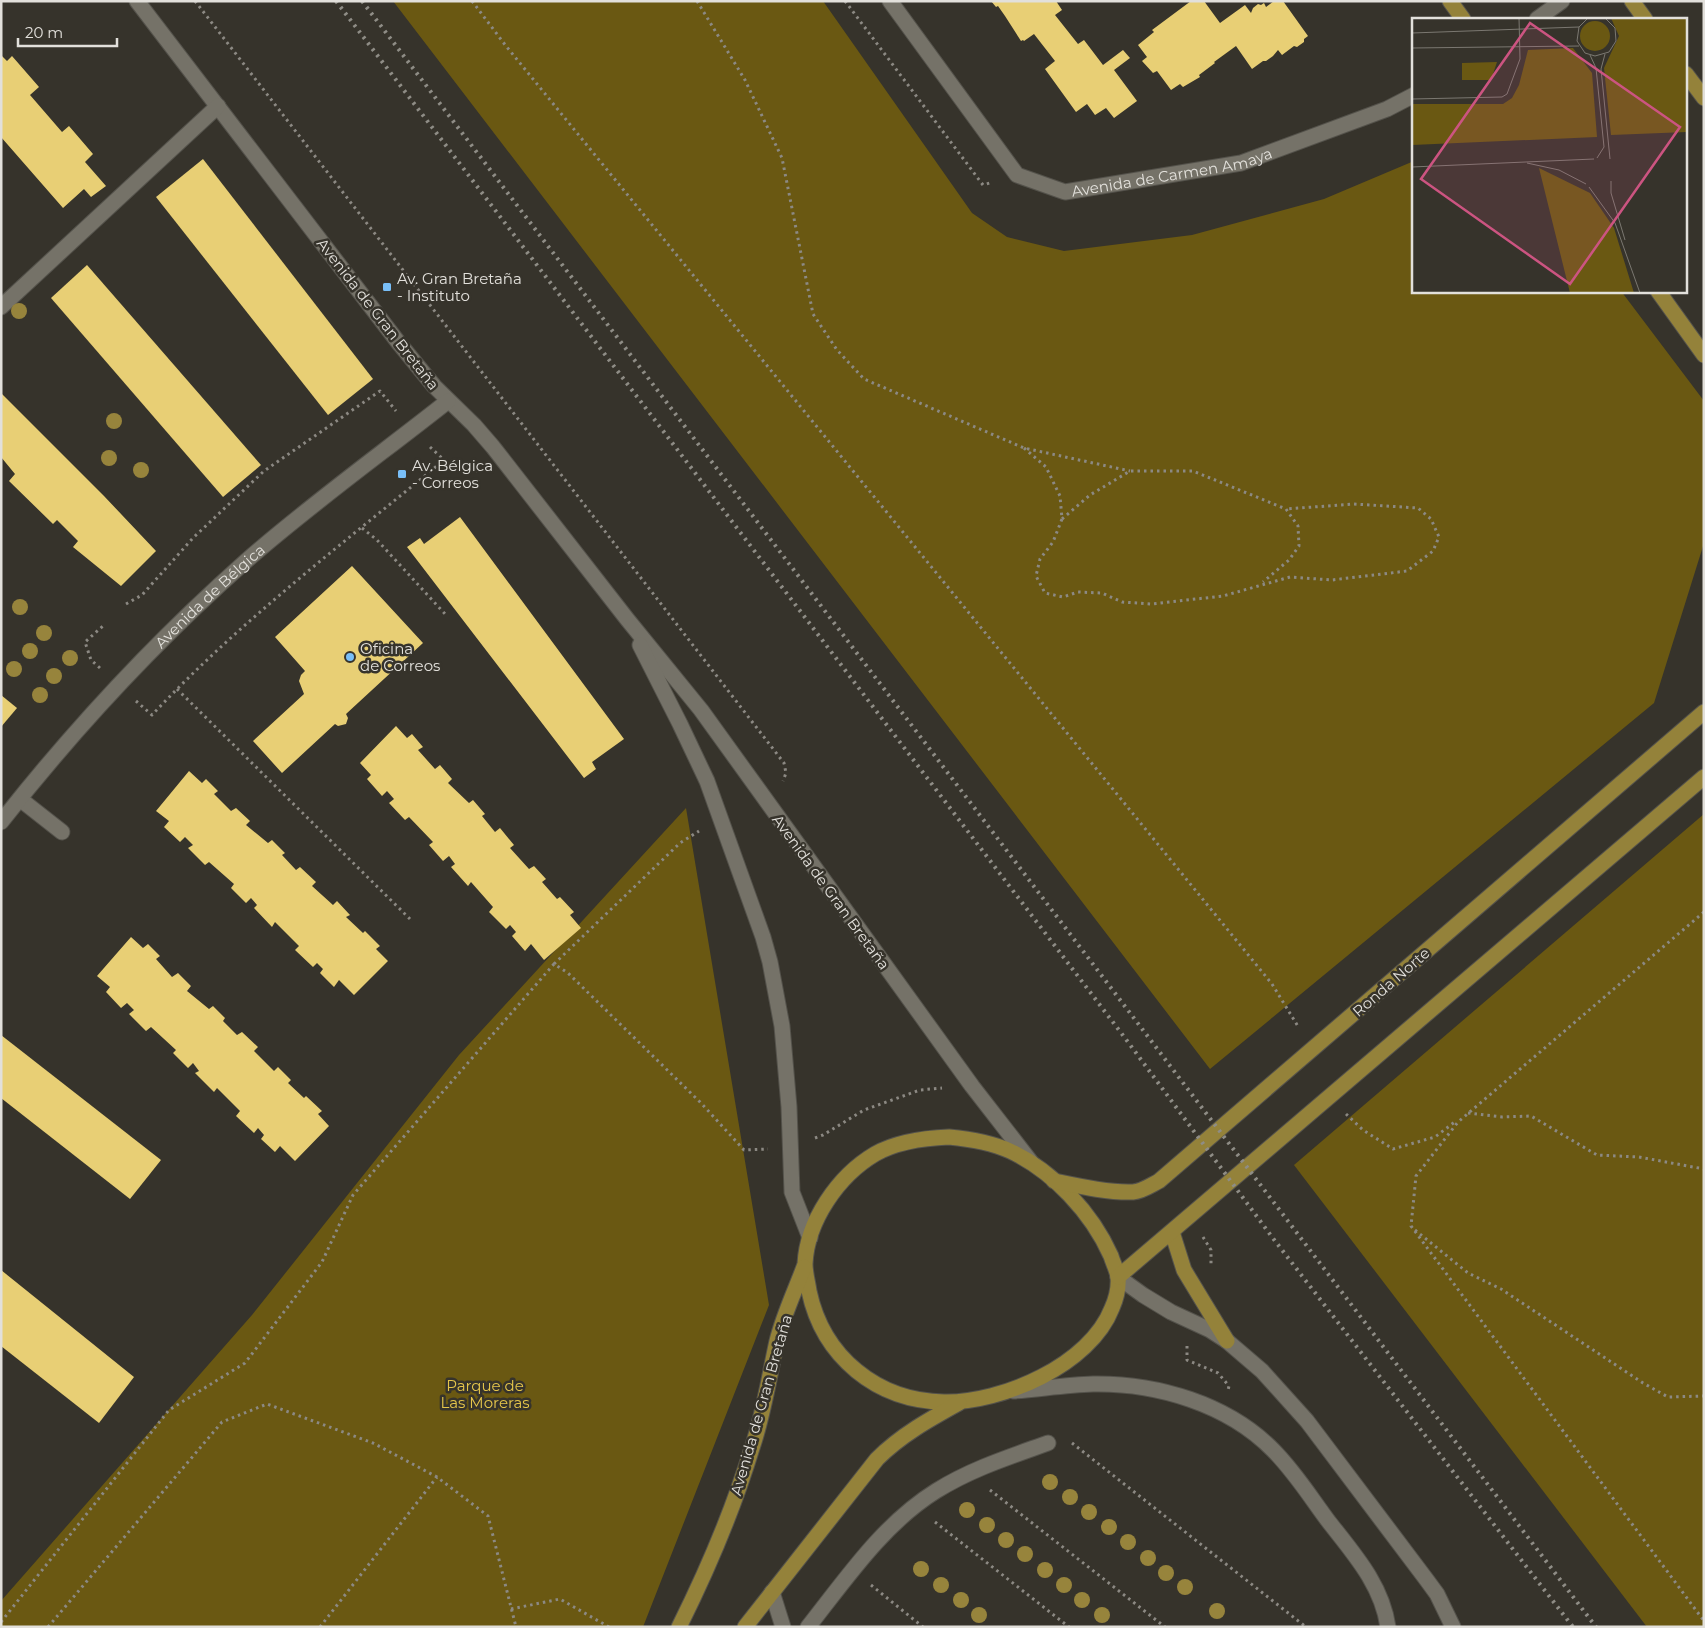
<svg xmlns="http://www.w3.org/2000/svg" width="1705" height="1628" viewBox="0 0 1705 1628" font-family="Montserrat,sans-serif">
<style>
.green{fill:#6a5812}
.building{fill:#e8cf75}
.lines{fill:none;stroke-linecap:round;stroke-linejoin:round}
.minor-casing{stroke:#54524b;stroke-width:17}
.major-casing{stroke:#54524b;stroke-width:17}
.path{stroke:#8c8983;stroke-width:3;stroke-dasharray:2.5 4;stroke-linecap:butt}
.minor{stroke:#757268;stroke-width:15}
.major{stroke:#94823a;stroke-width:15}
.rail{stroke:#8f8d86;stroke-width:4;stroke-dasharray:2.5 5;stroke-linecap:butt}
.tree{fill:#97843c}
.poi-dot{fill:#79bff8;stroke:#36332b;stroke-width:2}
.labels{text-anchor:middle;dominant-baseline:central;stroke-width:5;stroke-linejoin:round;paint-order:stroke}
.street-label{font-size:15px;fill:#e2e0db;stroke:#36332b}
.poi-label{font-size:15px;fill:#e2e0db;stroke:#36332b;text-anchor:start}
.park-label{font-size:15px;fill:#e6c64a;stroke:#36332b}
.inset-road{fill:none;stroke:#7b7871;stroke-width:1}
.view{fill:#cc5481;fill-opacity:0.15;stroke:#cc5481;stroke-width:2.5}
.inset-edge{fill:none;stroke:#e2e0db;stroke-width:2.5}
</style>
<rect width="100%" height="100%" fill="#36332b"/>
<g class="green">
<polygon points="393,1 823,1 972,213 1007,237 1064,251 1192,235 1324,199 1414,161 1414,291 1621,291 1704,401 1704,543 1654,703 1210,1069"/>
<polygon points="686,808 769,1305 643,1627 1,1627 1,1601 252,1315 459,1055"/>
<polygon points="1704,814 1704,1627 1647,1627 1294,1165"/>
</g>
<g class="building">
<polygon points="991,1 1056,1 1062,10 1055,15 1078,44 1084,40 1103,65 1123,50 1130,58 1114,70 1137,101 1114,118 1106,108 1095,115 1087,104 1076,112 1045,69 1055,61 1034,34 1024,41 1023,40 1021,41 1005,16 998,6 996,7"/>
<polygon points="1191,1 1204,1 1220,23 1245,5 1251,13 1253,8 1258,4 1261,5 1264,3 1266,7 1274,1 1283,1 1308,36 1304,39 1304,42 1297,47 1294,46 1282,55 1278,50 1273,56 1266,61 1263,61 1252,69 1236,46 1214,62 1215,63 1199,75 1200,77 1183,87 1180,84 1171,90 1157,71 1153,73 1142,61 1147,57 1138,45 1154,32 1152,30"/>
<polygon points="1,55 7,61 12,56 39,87 30,95 62,132 69,126 93,154 85,162 106,186 91,197 84,189 63,208 1,137"/>
<polygon points="203,159 373,379 328,415 156,197"/>
<polygon points="87,265 261,465 223,497 51,298"/>
<polygon points="1,393 104,496 156,551 121,586 73,547 78,541 57,520 53,524 9,481 15,474 1,457"/>
<polygon points="460,517 624,739 592,762 596,769 584,778 407,547 420,538 424,544"/>
<polygon points="352,566 423,643 346,714 348,718 346,724 338,726 335,724 282,773 253,741 304,694 299,681 301,675 305,671 275,637"/>
<polygon points="1,695 17,708 1,727"/>
<polygon points="396,726 407,738 412,734 423,747 418,750 435,769 440,765 452,779 448,783 469,803 473,800 485,814 482,816 495,832 500,828 514,845 510,848 529,869 534,866 546,879 542,882 557,899 560,897 574,912 570,915 581,928 544,960 531,944 525,951 512,936 516,932 510,925 506,929 489,912 493,907 471,882 468,886 451,867 455,864 449,856 443,861 429,845 433,842 409,817 405,820 389,803 394,799 387,791 382,796 367,779 371,775 360,763"/>
<polygon points="189,771 202,783 206,779 218,791 214,794 231,811 236,808 250,821 246,825 268,843 272,840 285,853 282,855 296,870 300,867 316,882 312,886 333,905 337,901 350,915 346,917 363,933 365,931 380,946 376,949 388,961 354,995 339,980 334,987 320,973 323,969 317,963 313,967 295,950 299,946 275,922 272,927 254,908 257,905 251,898 246,903 231,888 234,884 209,862 205,865 188,848 193,845 185,837 180,842 164,827 169,821 156,811"/>
<polygon points="131,937 143,948 148,944 160,956 156,959 172,977 178,973 191,986 187,991 209,1009 213,1006 225,1018 223,1021 237,1035 242,1032 258,1047 254,1051 274,1071 278,1067 291,1080 288,1083 304,1098 306,1096 322,1111 318,1114 329,1126 295,1161 280,1146 275,1152 261,1139 264,1135 258,1128 254,1133 236,1116 240,1111 217,1088 214,1092 195,1073 199,1071 193,1063 188,1068 173,1053 176,1050 151,1027 146,1031 129,1014 134,1010 127,1003 121,1008 106,992 110,987 97,976"/>
<polygon points="1,1035 161,1160 130,1199 1,1098"/>
<polygon points="1,1270 134,1377 99,1423 1,1346"/>
</g>
<g class="lines">
<g class="minor-casing">
<g id="minor">
<polyline points="137,1 398,342 434,386 474,425 493,447 627,619 701,710 972,1086 1031,1162"/>
<path id="s1" d="M890,1l127,174 48,17 176,-29 146,-54 27,-14"/>
<polyline points="1537,19 1562,1"/>
<polyline points="1,307 218,106"/>
<polyline points="640,645 680,724 707,781 763,937 770,962 782,1026 789,1107 792,1192 810,1238"/>
<polyline points="20,799 62,832"/>
<path id="s2" d="M1,822c74,-94 156,-182 245,-261 65,-57 135,-107 202,-160"/>
<polyline points="1118,1277 1143,1295 1171,1312 1210,1330 1227,1341 1262,1371 1307,1421 1426,1579 1437,1594 1453,1627"/>
<path d="M1013,1391c27,-2 53,-6 80,-7 64,-1 135,20 180,66 22,22 38,48 56,72 25,32 53,63 59,105"/>
<polyline points="772,1592 783,1627"/>
<path d="M808,1627c38,-48 75,-103 128,-136 35,-22 73,-34 112,-48"/>
</g>
</g>
<g class="major-casing">
<g id="major">
<polyline points="1450,1 1463,19"/>
<polyline points="1632,1 1645,19"/>
<polyline points="1686,74 1704,98"/>
<polyline points="1658,291 1704,355"/>
<path d="M949,1137c21,2 41,5 61,14 43,20 82,62 101,105 2,7 6,14 7,21 1,11 -2,22 -6,31 -22,57 -110,95 -168,94 -67,-1 -121,-45 -135,-111 -1,-8 -4,-18 -4,-27 2,-43 33,-88 70,-110 21,-12 49,-16 74,-17z"/>
<path d="M1054,1181c24,5 55,12 79,11 10,-1 18,-7 26,-11l545,-469"/>
<polyline points="1172,1232 1184,1270 1227,1341"/>
<polyline points="1118,1277 1704,777"/>
<path d="M679,1627c29,-58 54,-117 73,-179 12,-35 17,-71 25,-107 6,-25 18,-50 27,-74"/>
<path d="M745,1627l132,-168c24,-24 53,-40 82,-56"/>
</g>
</g>
<g class="path">
<polyline points="195,1 784,763 786,773 783,781"/>
<polyline points="472,1 506,46 1272,984 1299,1028"/>
<polyline points="697,1 745,80 782,158 813,314 837,350 864,379 1024,448 1130,471"/>
<polyline points="845,1 983,185 993,182"/>
<polyline points="430,447 444,460 462,463 480,473"/>
<polyline points="1024,448 1046,467 1060,496 1062,519 1053,542 1040,559 1036,576 1045,593 1063,597 1078,592 1102,593 1122,602 1151,604 1223,596 1290,577 1332,580 1407,571 1433,551 1439,537 1431,519 1418,508 1354,504 1286,509"/>
<polyline points="1062,519 1090,495 1130,471 1193,471 1286,509 1298,526 1299,546 1289,560 1263,582"/>
<polyline points="362,528 377,540 446,615"/>
<polyline points="126,604 142,595 193,538 264,471 380,391 396,411"/>
<polyline points="100,668 91,660 85,642 104,625"/>
<polyline points="177,689 410,919"/>
<path d="M136,701l16,14c88,-94 193,-173 292,-255"/>
<polyline points="1704,912 1458,1122 1416,1176 1411,1226 1704,1621"/>
<polyline points="554,964 680,843 699,831"/>
<polyline points="1468,1113 1502,1117 1531,1116 1597,1155 1639,1157 1704,1169"/>
<polyline points="1346,1114 1363,1130 1393,1149 1435,1137 1456,1121"/>
<polyline points="815,1138 823,1135 864,1110 920,1090 942,1088"/>
<polyline points="1415,1230 1468,1273 1501,1289 1643,1383 1668,1397 1704,1396"/>
<polyline points="1203,1237 1211,1250 1211,1266"/>
<polyline points="1187,1346 1187,1360 1218,1373 1229,1386 1228,1390"/>
<polyline points="1072,1443 1306,1627"/>
<polyline points="990,1490 1165,1627"/>
<polyline points="935,1522 1069,1627"/>
<polyline points="871,1585 923,1627"/>
<polyline points="511,1609 560,1599 609,1627"/>
<polyline points="1,1622 169,1410 245,1363 322,1262 353,1195 554,964 568,973 701,1103 744,1150 768,1149"/>
<polyline points="48,1627 222,1422 267,1404 373,1443 437,1477 488,1516 516,1627"/>
<polyline points="320,1627 437,1477"/>
</g>
<use href="#minor" class="minor"/>
<use href="#major" class="major"/>
<g class="rail">
<polyline points="336,1 1125,1038 1272,1237 1573,1627"/>
<polyline points="362,1 1596,1627"/>
</g>
</g>
<g class="tree">
<circle cx="19" cy="311" r="8"/>
<circle cx="114" cy="421" r="8"/>
<circle cx="109" cy="458" r="8"/>
<circle cx="141" cy="470" r="8"/>
<circle cx="20" cy="607" r="8"/>
<circle cx="44" cy="633" r="8"/>
<circle cx="30" cy="651" r="8"/>
<circle cx="70" cy="658" r="8"/>
<circle cx="14" cy="669" r="8"/>
<circle cx="54" cy="676" r="8"/>
<circle cx="40" cy="695" r="8"/>
<circle cx="1050" cy="1482" r="8"/>
<circle cx="1070" cy="1497" r="8"/>
<circle cx="967" cy="1510" r="8"/>
<circle cx="1089" cy="1512" r="8"/>
<circle cx="987" cy="1525" r="8"/>
<circle cx="1109" cy="1527" r="8"/>
<circle cx="1006" cy="1540" r="8"/>
<circle cx="1128" cy="1542" r="8"/>
<circle cx="1025" cy="1554" r="8"/>
<circle cx="1148" cy="1558" r="8"/>
<circle cx="921" cy="1569" r="8"/>
<circle cx="1045" cy="1570" r="8"/>
<circle cx="1166" cy="1573" r="8"/>
<circle cx="941" cy="1585" r="8"/>
<circle cx="1064" cy="1585" r="8"/>
<circle cx="1185" cy="1587" r="8"/>
<circle cx="961" cy="1600" r="8"/>
<circle cx="1082" cy="1600" r="8"/>
<circle cx="1217" cy="1611" r="8"/>
<circle cx="979" cy="1615" r="8"/>
<circle cx="1102" cy="1615" r="8"/>
</g>
<g class="poi-dot">
<rect x="382" y="282" width="10" height="10" rx="2.5"/>
<rect x="397" y="469" width="10" height="10" rx="2.5"/>
<circle cx="350" cy="657" r="5"/>
</g>
<g class="labels">
<g class="street-label">
<text stroke="none"><textPath href="#s1" startOffset="375">Avenida de Carmen Amaya</textPath></text>
<text transform="translate(378 314) rotate(52)">Avenida de Gran Bretaña</text>
<text stroke="none"><textPath href="#s2" startOffset="308">Avenida de Bélgica</textPath></text>
<text transform="translate(831 892) rotate(54)">Avenida de Gran Bretaña</text>
<text transform="translate(1391 982) rotate(-41)">Ronda Norte</text>
<text transform="translate(761 1405) rotate(-74)">Avenida de Gran Bretaña</text>
</g>
<g class="poi-label">
<text x="397" y="278">Av. Gran Bretaña<tspan x="397" dy="17">- Instituto</tspan></text>
<text x="412" y="465">Av. Bélgica<tspan x="412" dy="17">- Correos</tspan></text>
<text x="360" y="648">Oficina<tspan x="360" dy="17">de Correos</tspan></text>
</g>
<g class="park-label">
<text x="485" y="1385">Parque de<tspan x="485" dy="17">Las Moreras</tspan></text>
</g>
</g>
<g transform="translate(1412 18)">
<rect width="275" height="275" fill="#36332b"/>
<path d="M199,0h76v114l-76,3 -7,-67 15,-32zM168 18a15 15 0 1 1 30 0a15 15 0 1 1-30 0ZM161,30l19,25 5,64 -185,8v-41h91l9,-6 7,-13 9,-35zM85,44l-6,18h-29v-17zM127,150l51,25 24,35 20,65h-64z" fill="#6a5812"/>
<path class="inset-road" d="M176,0l-9,9 -2,14 8,12 10,3 14,-4 7,-11 -1,-13 -10,-10M0,15l167,-6M0,30l167,-2M193,36l-4,15 9,90M178,37l6,13 8,79 -7,11M0,81l90,-2 5,-3 13,-35 -1,-41M115,145l32,7 27,14M0,149l182,-8M199,163v12l14,47M177,169l26,36 25,70"/>
<path class="view" d="M118,5l150,104 -110,157 -149,-105z"/>
<rect width="275" height="275" class="inset-edge"/>
</g>
<rect width="1705" height="1628" fill="none" stroke="#e2e0db" stroke-width="5"/>
<path d="M18 38v8h99v-8" fill="none" stroke="#e2e0db" stroke-width="2.5"/>
<text x="25" y="38" font-size="15" fill="#e2e0db" stroke="#36332b" stroke-width="4" paint-order="stroke">20 m</text>
</svg>
